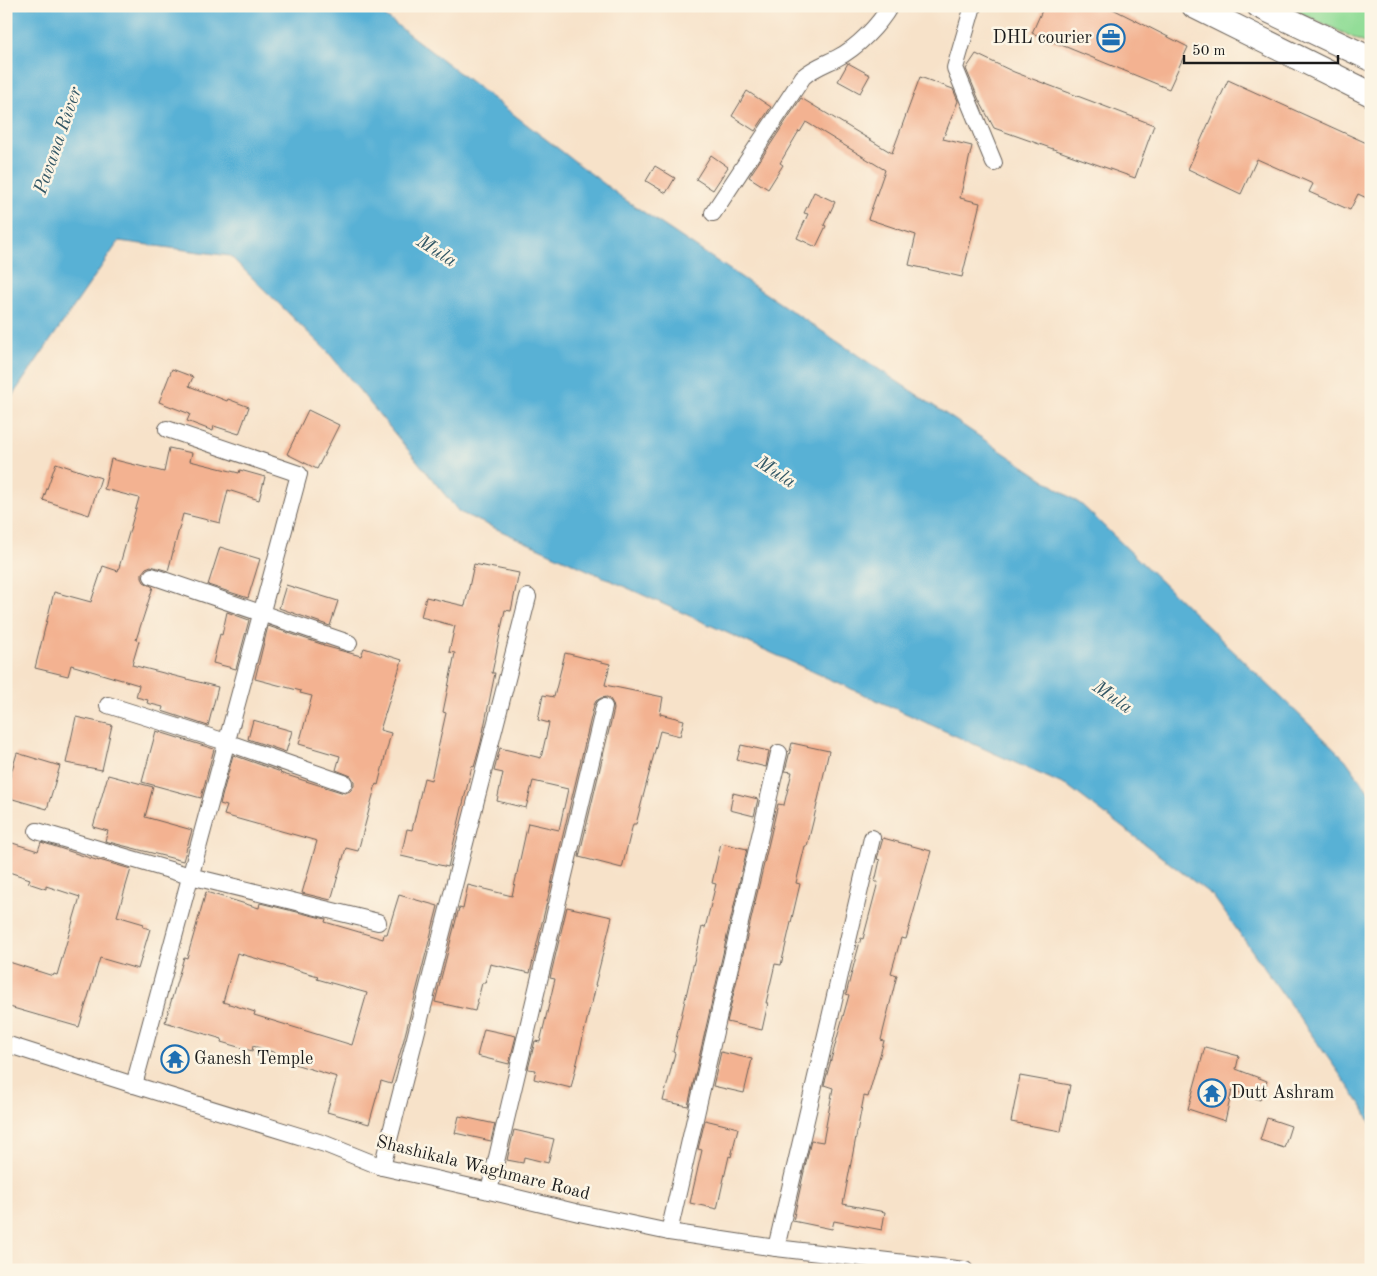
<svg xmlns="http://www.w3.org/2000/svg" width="1377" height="1276" viewBox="0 0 1377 1276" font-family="'Old Standard TT',serif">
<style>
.green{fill:#93dd98;stroke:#587c5a}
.water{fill:#58b1d5;stroke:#3a6678}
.building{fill:#f3b291;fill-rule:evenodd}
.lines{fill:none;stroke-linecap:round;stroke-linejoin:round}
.minor-casing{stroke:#696159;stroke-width:18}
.secondary-casing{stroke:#696159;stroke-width:26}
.minor{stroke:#fff;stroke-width:16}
.secondary{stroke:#fff;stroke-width:24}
.labels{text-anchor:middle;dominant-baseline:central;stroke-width:5;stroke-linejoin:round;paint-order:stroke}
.poi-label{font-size:18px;fill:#1c1c1c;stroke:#fcf5e5;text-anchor:start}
.street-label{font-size:18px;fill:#1c1c1c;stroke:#fcf5e5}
.water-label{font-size:19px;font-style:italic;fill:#345866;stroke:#fcf5e5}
</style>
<rect width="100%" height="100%" fill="#fcf5e5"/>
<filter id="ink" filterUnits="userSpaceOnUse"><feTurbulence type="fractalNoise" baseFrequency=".02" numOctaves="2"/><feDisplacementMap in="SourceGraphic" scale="10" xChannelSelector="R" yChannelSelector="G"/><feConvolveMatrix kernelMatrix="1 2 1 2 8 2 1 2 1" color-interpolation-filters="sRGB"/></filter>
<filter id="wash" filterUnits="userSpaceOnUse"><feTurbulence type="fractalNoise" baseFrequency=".0096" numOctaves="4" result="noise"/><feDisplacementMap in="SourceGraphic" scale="20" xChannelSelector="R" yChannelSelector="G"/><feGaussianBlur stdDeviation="1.12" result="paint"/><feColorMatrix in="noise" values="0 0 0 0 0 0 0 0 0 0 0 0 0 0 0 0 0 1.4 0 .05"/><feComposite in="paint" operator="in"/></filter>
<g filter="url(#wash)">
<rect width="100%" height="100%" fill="#f7e2c9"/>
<polygon class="green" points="1286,6 1371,6 1371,46"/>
<polygon class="water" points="6,6 372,6 624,199 1082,505 1345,759 1371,795 1371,1124 1363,1107 1213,896 1069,787 459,512 328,352 230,256 119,241 6,405"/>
<g id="blocks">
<g class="building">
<polygon points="1044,6 1107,6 1188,47 1169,89 1032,33"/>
<polygon points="976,54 1014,72 1154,125 1135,178 994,128 979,100 966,69"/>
<polygon points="848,63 870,75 860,93 838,81"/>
<polygon points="920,77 953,89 958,101 943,139 972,146 960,198 980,203 962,277 909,265 916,235 868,219 885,170 806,122 800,132 799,131 780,163 783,165 768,189 749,177 801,98 892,153"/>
<polygon points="1228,80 1371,145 1371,200 1358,194 1350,210 1309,192 1313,184 1257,159 1241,194 1188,169"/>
<polygon points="747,91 771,107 755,131 732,116"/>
<polygon points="711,155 728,167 713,190 696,179"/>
<polygon points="655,166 675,178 666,193 646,181"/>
<polygon points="814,192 835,202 824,225 826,226 816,247 797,238 808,214 804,213"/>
<polygon points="172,369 193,377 189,386 227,401 228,399 249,407 239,434 214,426 213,431 187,421 190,414 159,402"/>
<polygon points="308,410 339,425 317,469 287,454"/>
<polygon points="169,448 192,453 190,461 239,473 240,470 265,477 259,500 228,490 220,523 183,514 168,571 151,566 146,568 142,573 142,578 144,582 153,587 136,640 139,641 132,665 218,687 208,726 162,711 163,707 147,703 148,700 136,697 139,685 71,665 68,676 35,668 54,592 91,602 103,566 118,571 139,498 104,489 111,459 164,472"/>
<polygon points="56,463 101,478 89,515 43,500"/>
<polygon points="220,547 260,559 248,598 208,585"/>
<polygon points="474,564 519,573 511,611 505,610 492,673 495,673 481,742 474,767 472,766 448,867 401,856 407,829 412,830 424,778 431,780 446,713 443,712 455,653 449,652 455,626 421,617 426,597 465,606"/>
<polygon points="286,585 338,601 330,626 279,608"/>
<polygon points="227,612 249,620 236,669 213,663 220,634 222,635"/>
<polygon points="268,626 324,645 324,646 346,652 361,656 364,648 402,660 380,730 391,733 378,785 376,784 358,851 346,848 331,900 302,893 317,841 224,815 227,806 220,804 233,755 281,772 280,773 341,792 345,793 350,791 354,786 354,781 351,776 336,770 340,756 299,744 312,696 300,693 301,691 255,679"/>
<polygon points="565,653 610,664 605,685 663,697 660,714 684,720 680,736 660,731 636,824 633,824 622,868 579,857 614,709 613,704 610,699 607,697 601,698 596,701 594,705 530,973 490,964 485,983 482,983 475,1011 435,1002 458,912 459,908 463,909 468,885 512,896 528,823 559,830 568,789 533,781 526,808 497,801 503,773 494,771 500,748 541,758 549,723 538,720 543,695 554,697"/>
<polygon points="76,717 112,725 102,770 66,763"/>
<polygon points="253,720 292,731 286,752 248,739"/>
<polygon points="156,731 214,749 201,798 142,782"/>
<polygon points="792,743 829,751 813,822 807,846 805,846 796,883 800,884 781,965 775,964 766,1003 768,1003 762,1030 727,1022 778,804 784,805 792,772 785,771"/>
<polygon points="741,745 769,751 766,767 737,760"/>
<polygon points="17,753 60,766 47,809 6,797 6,790"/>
<polygon points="108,775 153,787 145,817 192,830 183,861 105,841 108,831 93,827"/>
<polygon points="733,793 758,799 754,816 730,810"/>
<polygon points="883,838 931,851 906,939 901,938 891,973 897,975 881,1040 884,1041 868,1097 864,1096 843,1204 885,1212 882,1230 834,1221 832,1229 793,1221 811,1140 823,1142 833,1088 824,1085 849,995 846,994 854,964 861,938 863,939 878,882 875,882 880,860 877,859"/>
<polygon points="6,841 38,851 41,842 99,861 99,860 131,869 117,916 144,924 143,927 150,929 138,969 100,958 79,1027 6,1006 6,961 53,976 54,974 57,975 80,897 46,886 46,889 28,883 30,879 6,871"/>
<polygon points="721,843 747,849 688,1106 663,1101 675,1053 673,1052 702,927 705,928 716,884 712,883"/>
<path d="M206,892l53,16 1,-5 66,16 -1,3 58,17 1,-5h3l12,-39 39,11 -35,137 -12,41 -10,-3 -12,43 -42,-12 10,-35 -46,-14 2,-5 -40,-12 -1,5 -31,-9 1,-3 -57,-17 19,-65 3,1zM237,953l81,23 -1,3 50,14 -15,52 -98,-30 1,-3 -32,-10z"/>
<polygon points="567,907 612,917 595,985 596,985 592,1003 591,1003 571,1088 534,1079 536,1070 528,1069 535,1041 540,1042 555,979 550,978"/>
<polygon points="484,1029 516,1036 509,1064 477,1056"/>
<polygon points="1205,1047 1239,1056 1236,1069 1267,1081 1260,1100 1232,1090 1225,1121 1188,1109"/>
<polygon points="721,1052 752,1059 744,1093 713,1086"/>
<polygon points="1020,1076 1070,1085 1061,1131 1011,1122"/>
<polygon points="459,1116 495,1124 491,1141 455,1133"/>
<polygon points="1267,1118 1291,1126 1284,1148 1260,1140"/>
<polygon points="705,1120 738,1128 731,1157 729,1156 717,1209 690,1203 702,1150 698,1149"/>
<polygon points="514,1130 554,1139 548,1163 524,1157 523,1163 507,1160"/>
</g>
</g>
</g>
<g filter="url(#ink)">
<use href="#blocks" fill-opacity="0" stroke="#696159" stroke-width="1"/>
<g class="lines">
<g class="minor-casing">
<g id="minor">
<polyline points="973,6 955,68 994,163"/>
<path d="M713,213l90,-136c10,-9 22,-13 34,-19 20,-10 42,-33 53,-52"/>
<polyline points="152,576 349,643"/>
<polyline points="108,705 226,742 344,783"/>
<polyline points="37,831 190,876 378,922"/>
<polyline points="6,1044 134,1085 325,1144 382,1167 489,1191 579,1213 669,1232 776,1248 965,1270"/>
<polyline points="134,1085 299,474 167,429"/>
<polyline points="382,1167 528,597"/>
<polyline points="489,1191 604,707"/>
<polyline points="669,1232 779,753"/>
<polyline points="776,1248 872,838"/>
</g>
</g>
<g class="secondary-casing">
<g id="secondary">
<polyline points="1194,6 1371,94"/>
<polyline points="1259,6 1371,59"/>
</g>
</g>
<use href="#minor" class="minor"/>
<use href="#secondary" class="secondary"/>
</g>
</g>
<defs>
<g id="office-ring" transform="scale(1.4375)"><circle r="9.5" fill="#fcf5e5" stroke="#1f6fb2" stroke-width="1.5"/><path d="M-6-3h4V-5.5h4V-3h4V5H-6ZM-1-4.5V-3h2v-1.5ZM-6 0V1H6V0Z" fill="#1f6fb2"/></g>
<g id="temple-ring" transform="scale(1.4375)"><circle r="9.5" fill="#fcf5e5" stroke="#1f6fb2" stroke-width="1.5"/><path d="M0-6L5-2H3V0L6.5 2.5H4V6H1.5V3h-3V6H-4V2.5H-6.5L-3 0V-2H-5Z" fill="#1f6fb2"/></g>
</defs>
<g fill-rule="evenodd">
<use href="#office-ring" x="1111" y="38"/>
<use href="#temple-ring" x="175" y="1059"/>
<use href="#temple-ring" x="1212" y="1093"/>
</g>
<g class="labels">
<g class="poi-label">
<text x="1092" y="38" text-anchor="end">DHL courier</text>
<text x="194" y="1059">Ganesh Temple</text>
<text x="1231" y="1093">Dutt Ashram</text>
</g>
<g class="street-label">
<text transform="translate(483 1168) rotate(14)">Shashikala Waghmare Road</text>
</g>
<g class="water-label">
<text transform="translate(59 141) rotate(-71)">Pavana River</text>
<text transform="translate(436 252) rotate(33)">Mula</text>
<text transform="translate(775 473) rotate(33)">Mula</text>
<text transform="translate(1112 698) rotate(35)">Mula</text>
</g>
</g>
<rect width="1377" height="1276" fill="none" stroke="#fcf5e5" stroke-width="25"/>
<path d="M1184 55v8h154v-8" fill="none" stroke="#1c1c1c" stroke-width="2.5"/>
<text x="1192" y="55" font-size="15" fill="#1c1c1c" stroke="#fcf5e5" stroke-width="4" paint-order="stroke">50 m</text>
</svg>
